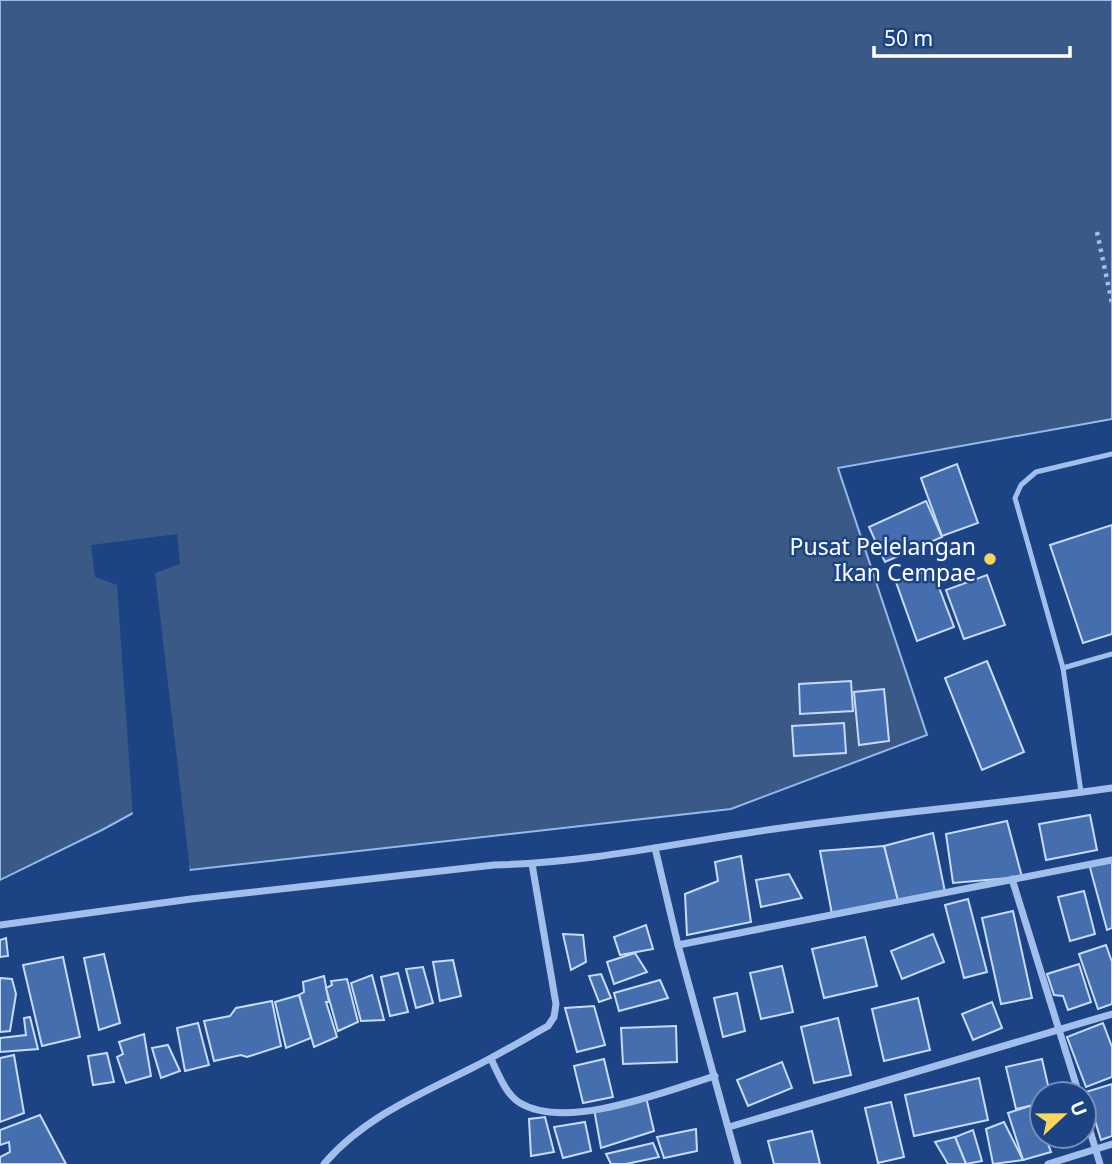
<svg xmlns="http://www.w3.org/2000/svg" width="1112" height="1164" viewBox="0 0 1112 1164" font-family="'Noto Sans',sans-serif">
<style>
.water{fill:#3b5987;stroke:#95b9ec;stroke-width:2}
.pier{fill:#1c4484}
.building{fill:#446ead;stroke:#c7dbf8;stroke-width:2}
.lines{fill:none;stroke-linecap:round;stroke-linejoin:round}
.path{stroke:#a2bfeb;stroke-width:4.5;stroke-dasharray:3.5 5;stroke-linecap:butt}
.service{stroke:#a2bfeb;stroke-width:5}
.minor{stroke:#a2bfeb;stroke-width:7}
.poi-dot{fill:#fbd65f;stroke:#1c4484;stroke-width:2.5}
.labels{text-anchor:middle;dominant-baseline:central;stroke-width:5;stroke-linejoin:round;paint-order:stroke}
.poi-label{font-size:23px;fill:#fff;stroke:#1c4484;text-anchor:end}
</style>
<rect width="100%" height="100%" fill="#1c4484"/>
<polygon class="water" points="0,0 1112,0 1112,419 838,468 927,735 731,809 190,870 164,796 102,830 0,880"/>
<polygon class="pier" points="177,534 180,564 155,573 190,870 186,871 163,801 133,817 117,585 95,577 91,545"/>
<g class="building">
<polygon points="957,464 978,523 942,536 921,478"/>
<polygon points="926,501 942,537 885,562 869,527"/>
<polygon points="1112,525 1112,634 1083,643 1050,545"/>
<polygon points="932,569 954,627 917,641 896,582"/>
<polygon points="987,575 1005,625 964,639 946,590"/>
<polygon points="987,661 1024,752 982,770 945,678"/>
<polygon points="851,681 853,711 800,714 799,684"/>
<polygon points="884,689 889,741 859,745 854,692"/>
<polygon points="844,723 846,753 794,756 792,726"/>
<polygon points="1090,815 1097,850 1046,860 1039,824"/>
<polygon points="1007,821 1022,877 953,883 946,834"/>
<polygon points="933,833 945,892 898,901 884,846"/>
<polygon points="884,846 898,901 832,914 820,851"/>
<polygon points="741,856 751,922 687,935 685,894 718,881 715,862"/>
<polygon points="1112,860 1112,928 1107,930 1089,864"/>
<polygon points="789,874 802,898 761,907 756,880"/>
<polygon points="1084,891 1095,934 1070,941 1058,897"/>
<polygon points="968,899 987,972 964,978 945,905"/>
<polygon points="1013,911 1032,998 1001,1004 982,918"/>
<polygon points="646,925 653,949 620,955 614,937"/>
<polygon points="563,934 583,935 586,962 571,970"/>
<polygon points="933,934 944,962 902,979 891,951"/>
<polygon points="865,937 877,986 824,998 812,949"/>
<polygon points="6,938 8,956 0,957 0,940"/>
<polygon points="1106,945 1112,962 1112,1004 1098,1009 1079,954"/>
<polygon points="635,953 647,972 614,984 607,962"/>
<polygon points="104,954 120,1023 99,1030 84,958"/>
<polygon points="63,957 80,1037 42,1046 23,965"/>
<polygon points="453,960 461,996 440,1001 433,962"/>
<polygon points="1079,964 1091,1002 1068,1010 1063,996 1054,995 1047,974"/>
<polygon points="782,966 793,1012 761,1019 750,973"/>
<polygon points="423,967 433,1003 416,1008 406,969"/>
<polygon points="398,973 408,1012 390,1016 381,977"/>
<polygon points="601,974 611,998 599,1002 589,976"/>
<polygon points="372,975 384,1020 361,1021 351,983"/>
<polygon points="324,976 329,1002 326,1002 337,1037 314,1047 299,995 304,992 303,982"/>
<polygon points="0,978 12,979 16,994 10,1031 0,1032"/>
<polygon points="347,979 358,1022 338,1031 326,988 332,985 331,981"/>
<polygon points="660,980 668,998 619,1011 614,993"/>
<polygon points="737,993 745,1031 723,1037 714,998"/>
<polygon points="299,995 311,1038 286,1048 275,1002"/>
<polygon points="918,998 930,1050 884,1061 872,1009"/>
<polygon points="272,1001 281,1046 247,1057 241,1055 214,1061 204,1021 230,1016 236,1008"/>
<polygon points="992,1002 1002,1028 973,1040 962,1014"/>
<polygon points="594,1006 605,1045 577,1052 565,1008"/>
<polygon points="30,1017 38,1049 0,1052 0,1038 26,1035 24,1018"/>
<polygon points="838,1018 851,1075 814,1083 801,1027"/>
<polygon points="198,1023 209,1065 185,1071 177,1028"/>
<polygon points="1103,1023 1112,1047 1112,1077 1086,1087 1067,1037"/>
<polygon points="676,1026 677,1062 623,1064 621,1028"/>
<polygon points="144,1034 151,1076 126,1083 117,1057 123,1054 119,1042"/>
<polygon points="168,1045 180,1071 161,1078 152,1048"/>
<polygon points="107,1053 114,1082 93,1085 88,1056"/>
<polygon points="14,1055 24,1113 0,1122 0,1058"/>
<polygon points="604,1059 613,1097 583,1103 574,1066"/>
<polygon points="1042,1059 1050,1094 1042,1094 1042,1103 1016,1109 1006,1067"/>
<polygon points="782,1062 792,1088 748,1106 737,1080"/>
<polygon points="979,1078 988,1120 914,1136 905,1095"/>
<polygon points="1112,1084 1112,1136 1101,1140 1086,1092"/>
<polygon points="646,1097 654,1131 601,1148 594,1109"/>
<polygon points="891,1102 904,1157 878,1163 865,1108"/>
<polygon points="1033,1105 1042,1128 1042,1136 1045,1136 1051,1152 1023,1160 1008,1113"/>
<polygon points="40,1115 66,1164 0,1164 0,1157 10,1152 9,1142 0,1145 0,1130"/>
<polygon points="545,1117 554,1152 531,1156 529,1119"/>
<polygon points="585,1122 591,1151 563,1158 554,1127"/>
<polygon points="1004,1122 1023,1160 993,1164 986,1129"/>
<polygon points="696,1129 697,1151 664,1158 657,1137"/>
<polygon points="973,1130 982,1161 966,1164 955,1137"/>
<polygon points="812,1131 820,1164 774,1164 768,1141"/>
<polygon points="955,1137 966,1164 948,1164 935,1142"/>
<polygon points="653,1143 659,1157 626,1164 611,1164 606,1154"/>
</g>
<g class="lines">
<polyline class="path" points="1097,232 1112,303"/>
<g class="service">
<polyline points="1063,668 1112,654"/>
<polyline points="1081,792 1063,668 1015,498 1021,485 1036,472 1112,454"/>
</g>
<g class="minor">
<polyline points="655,848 678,945 738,1164"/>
<polyline points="1012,879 1079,1094"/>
<path d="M0,925l191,-26 303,-34c95,-2 187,-23 280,-36 112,-16 226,-25 338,-41"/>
<polyline points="678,945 1112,860"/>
<path d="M491,1059c7,14 15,36 29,44 47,28 146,-12 195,-27"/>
<polyline points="1084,1111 1100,1164"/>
<polyline points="729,1127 1112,1014"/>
<path d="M324,1164c39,-46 96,-70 148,-96 26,-13 51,-28 76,-42l6,-9 2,-13 -24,-140"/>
<polyline points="1048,1164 1112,1144"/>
</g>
</g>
<circle class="poi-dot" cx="990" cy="559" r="7"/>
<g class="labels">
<g class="poi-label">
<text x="976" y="546">Pusat Pelelangan<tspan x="976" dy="26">Ikan Cempae</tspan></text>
</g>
</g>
<g transform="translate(1063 1115) rotate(68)"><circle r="33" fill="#1c4484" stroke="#778fb5" stroke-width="2"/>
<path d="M0-5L12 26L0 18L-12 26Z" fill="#fbd65f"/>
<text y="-10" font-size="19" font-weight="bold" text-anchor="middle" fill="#ffffff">U</text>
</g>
<path d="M874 46v10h196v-10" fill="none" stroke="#ffffff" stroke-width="3.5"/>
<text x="884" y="46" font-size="21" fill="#ffffff" stroke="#1c4484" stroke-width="5" paint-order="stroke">50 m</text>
</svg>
